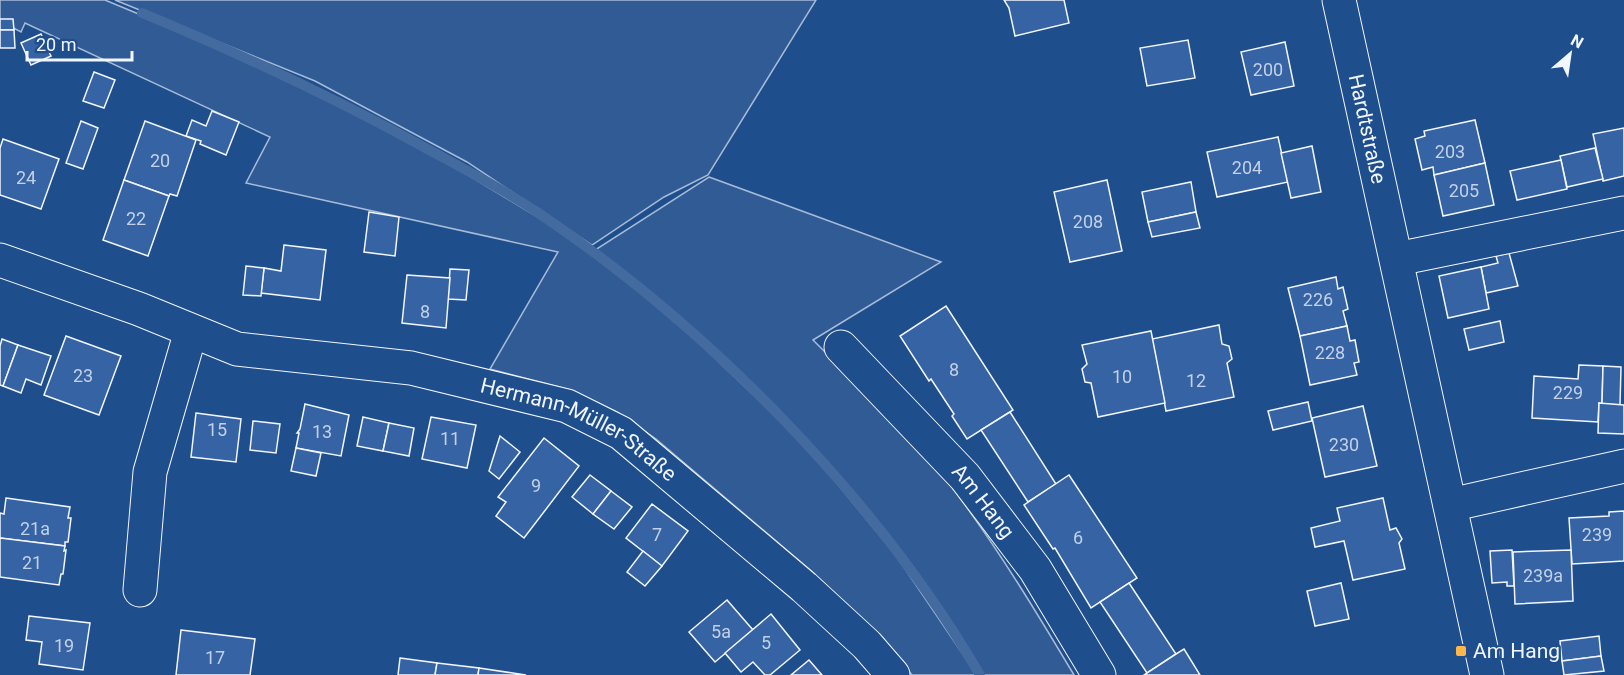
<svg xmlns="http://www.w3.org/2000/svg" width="1624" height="675" viewBox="0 0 1624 675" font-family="Roboto,sans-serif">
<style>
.green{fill:#305b95;stroke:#a8bbd7;stroke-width:1.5}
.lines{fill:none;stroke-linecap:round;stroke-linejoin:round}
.stream{stroke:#446ba0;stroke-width:10}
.building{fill:#3563a3;stroke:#f2f6ff;stroke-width:1.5}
.minor-casing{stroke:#f2f6ff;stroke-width:35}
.minor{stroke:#1f4e8c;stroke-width:33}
.poi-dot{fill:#ffb74d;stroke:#1f4e8c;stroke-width:2}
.labels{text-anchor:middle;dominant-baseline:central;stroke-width:4.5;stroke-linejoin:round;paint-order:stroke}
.number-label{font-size:18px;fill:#c3d1e8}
.street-label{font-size:21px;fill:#f2f6ff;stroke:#1f4e8c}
.poi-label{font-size:21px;fill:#f2f6ff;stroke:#1f4e8c;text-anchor:start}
</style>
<rect width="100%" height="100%" fill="#1f4e8c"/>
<g class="green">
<polygon points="0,0 105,0 141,15 314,92 463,172 564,233 637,290 697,341 782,422 835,481 895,554 977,675 912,675 883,638 809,569 656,439 617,412 571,390 490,369 558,252 246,183 270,137 25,23 21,32 0,21"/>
<polygon points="115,0 816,0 708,175 664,197 592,245 467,162 315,81"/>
<path d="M709,177l232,85 -128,78c49,49 102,98 144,154 43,58 80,119 117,181h-92c-23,-37 -46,-75 -72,-111 -87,-120 -199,-223 -315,-314z"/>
</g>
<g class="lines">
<path class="stream" d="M142,13c99,41 197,87 291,139 35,19 71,38 104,60 171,115 339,285 443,463"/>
</g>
<g class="building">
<polygon points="1004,0 1064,0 1069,23 1015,36 1009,8"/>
<polygon points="0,19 13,19 14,30 0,30"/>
<polygon points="0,30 14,30 15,48 0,48"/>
<polygon points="41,34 51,56 31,65 21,43"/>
<polygon points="1188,40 1195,78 1147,86 1140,48"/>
<polygon points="1285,42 1294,86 1251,95 1241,52"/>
<polygon points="94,72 115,80 104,108 83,101"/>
<polygon points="212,111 239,122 226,155 200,144 201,141 186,136 192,120 206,126"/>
<polygon points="1475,120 1485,163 1434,175 1433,167 1422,170 1415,139 1425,136 1424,131"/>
<polygon points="81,121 98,128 83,169 66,163"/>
<polygon points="145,121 196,140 177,196 170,194 169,196 124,180"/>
<polygon points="1624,128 1624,176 1603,181 1593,134"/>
<polygon points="1278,137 1288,182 1217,197 1207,152"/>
<polygon points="3,139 59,159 41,209 0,195 0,148"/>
<polygon points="1312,146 1321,192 1291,198 1281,153"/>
<polygon points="1595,148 1603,179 1567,187 1560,156"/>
<polygon points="1561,160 1567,189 1517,200 1510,171"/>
<polygon points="1485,163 1494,205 1443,216 1434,175"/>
<polygon points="124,180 169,196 148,256 103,240"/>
<polygon points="1107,180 1122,251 1070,262 1054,192"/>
<polygon points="1191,182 1196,212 1148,222 1142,192"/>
<polygon points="369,212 399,217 395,256 364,252"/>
<polygon points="1196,212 1200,228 1152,237 1148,222"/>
<polygon points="284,245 326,250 320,300 261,293 264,268 281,271"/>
<polygon points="1509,253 1518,286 1486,293 1481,267 1498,263 1496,256"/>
<polygon points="246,266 264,268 261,296 243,295"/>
<polygon points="1481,267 1489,309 1448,318 1439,276"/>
<polygon points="450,269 469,270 466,300 448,299"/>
<polygon points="407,275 450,278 446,328 402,323"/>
<polygon points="1336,277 1338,289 1343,287 1348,309 1343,311 1347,326 1300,336 1288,288"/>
<polygon points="946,306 1013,410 967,439 952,416 954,414 931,379 929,381 900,336"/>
<polygon points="1500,321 1504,342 1469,350 1464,329"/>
<polygon points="1219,325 1222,344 1229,346 1232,359 1227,363 1234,397 1166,411 1152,339"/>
<polygon points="1347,326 1350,341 1355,340 1359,362 1354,363 1357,375 1310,385 1300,336"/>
<polygon points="1151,331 1165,403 1098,417 1091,383 1085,382 1082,369 1087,364 1082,345"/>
<polygon points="66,336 121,356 99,415 44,395"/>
<polygon points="2,339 18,345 3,386 0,385 0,346"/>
<polygon points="18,345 51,356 41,385 26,379 21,393 3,386"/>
<polygon points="1579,365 1603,366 1602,404 1599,403 1598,422 1532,418 1534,376 1578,379"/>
<polygon points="1603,366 1621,367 1620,405 1602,404"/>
<polygon points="1308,402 1312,421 1273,430 1268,411"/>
<polygon points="1599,403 1624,405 1624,434 1598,433"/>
<polygon points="305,404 349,415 341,456 296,448 299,433 297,433 300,429"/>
<polygon points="1363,406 1377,466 1325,477 1312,418"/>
<polygon points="1010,412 1056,484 1028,502 981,430"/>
<polygon points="196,413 241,419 236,462 191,457"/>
<polygon points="363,417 389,423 383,451 357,446"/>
<polygon points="431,417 476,425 467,468 422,459"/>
<polygon points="253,421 280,424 276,453 250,450"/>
<polygon points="389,423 414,428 409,456 383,451"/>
<polygon points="500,436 520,452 499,479 489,471"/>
<polygon points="544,438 579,466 524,538 496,516 506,502 498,497"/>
<polygon points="296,448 321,453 316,476 291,471"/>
<polygon points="590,475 611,491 593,514 572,497"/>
<polygon points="1069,475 1137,578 1091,608 1055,548 1053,549 1024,505"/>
<polygon points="611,491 632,507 614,529 593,514"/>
<polygon points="6,498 70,507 68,518 71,518 68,542 65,542 65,546 0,538 0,513 4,514"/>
<polygon points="1383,498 1390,530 1396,528 1402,539 1399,543 1405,569 1353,580 1344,541 1315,547 1311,528 1340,521 1337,508"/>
<polygon points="652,504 688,531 662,566 626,538"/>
<polygon points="1624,511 1624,561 1572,564 1569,518 1609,516 1609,512"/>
<polygon points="0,538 65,546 64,551 66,550 63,574 61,574 59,585 0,577"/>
<polygon points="1512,550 1514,586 1507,586 1507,582 1492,583 1490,551"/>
<polygon points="1571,550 1573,601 1515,604 1513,552"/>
<polygon points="643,551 662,566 645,586 627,572"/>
<polygon points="1129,583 1176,654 1147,673 1100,602"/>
<polygon points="1341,583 1349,619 1315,626 1307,591"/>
<polygon points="727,600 753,630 715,662 689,632"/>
<polygon points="771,614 800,650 770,675 765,675 753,662 741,672 725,653"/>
<polygon points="29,616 90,623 83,670 39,664 42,642 26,640"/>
<polygon points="181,630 255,639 250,675 176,675"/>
<polygon points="1599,636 1601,656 1562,661 1560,641"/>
<polygon points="1184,649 1200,675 1144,675 1176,654"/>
<polygon points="1601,656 1604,671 1564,675 1562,661"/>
<polygon points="400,658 437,663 435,675 398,675"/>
<polygon points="809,660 822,675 791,675"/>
<polygon points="437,663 479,668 478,675 435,675"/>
<polygon points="479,668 526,675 478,675"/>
</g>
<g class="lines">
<g class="minor-casing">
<g id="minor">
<path id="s1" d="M1339,0l148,675"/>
<polyline points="1397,259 1624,213"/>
<path id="s2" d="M0,260l139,49 98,40 174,19 156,38 54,27 183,154 63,58 26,30"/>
<path id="s3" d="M841,347l124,130 70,92 64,106"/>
<polyline points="1450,505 1624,466"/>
<polyline points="140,590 150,472 191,331"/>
</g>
</g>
<use href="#minor" class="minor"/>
</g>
<rect class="poi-dot" x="1455" y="645" width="12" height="12" rx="3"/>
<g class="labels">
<g class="number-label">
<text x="1268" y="69">200</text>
<text x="1450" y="151">203</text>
<text x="160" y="160">20</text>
<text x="1247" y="167">204</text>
<text x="26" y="177">24</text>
<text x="1464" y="190">205</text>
<text x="136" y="218">22</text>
<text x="1088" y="221">208</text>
<text x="1318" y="299">226</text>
<text x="425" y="311">8</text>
<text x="1330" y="352">228</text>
<text x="954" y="369">8</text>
<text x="83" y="375">23</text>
<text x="1122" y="376">10</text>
<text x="1196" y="380">12</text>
<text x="1568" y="392">229</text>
<text x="217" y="429">15</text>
<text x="322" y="431">13</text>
<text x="450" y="438">11</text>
<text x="1344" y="444">230</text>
<text x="536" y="485">9</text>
<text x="35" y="528">21a</text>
<text x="657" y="534">7</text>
<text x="1597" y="534">239</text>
<text x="1078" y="537">6</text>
<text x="32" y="562">21</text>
<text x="1543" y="575">239a</text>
<text x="721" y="631">5a</text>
<text x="766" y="642">5</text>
<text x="64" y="645">19</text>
<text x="215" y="657">17</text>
</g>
<g class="street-label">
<text stroke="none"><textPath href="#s1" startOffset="132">Hardtstraße</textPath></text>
<text stroke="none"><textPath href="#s2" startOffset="609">Hermann-Müller-Straße</textPath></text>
<text stroke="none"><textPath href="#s3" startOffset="210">Am Hang</textPath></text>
</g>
<g class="poi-label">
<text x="1473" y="651">Am Hang</text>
</g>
</g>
<g transform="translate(1570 54) rotate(29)" stroke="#1f4e8c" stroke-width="4.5" paint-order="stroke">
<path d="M0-4.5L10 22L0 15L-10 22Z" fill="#f2f6ff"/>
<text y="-9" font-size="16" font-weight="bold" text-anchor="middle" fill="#f2f6ff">N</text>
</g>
<path d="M27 51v9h105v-9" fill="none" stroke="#f2f6ff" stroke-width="3"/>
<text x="36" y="51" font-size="18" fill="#f2f6ff" stroke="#1f4e8c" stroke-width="4.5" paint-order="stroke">20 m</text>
</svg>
